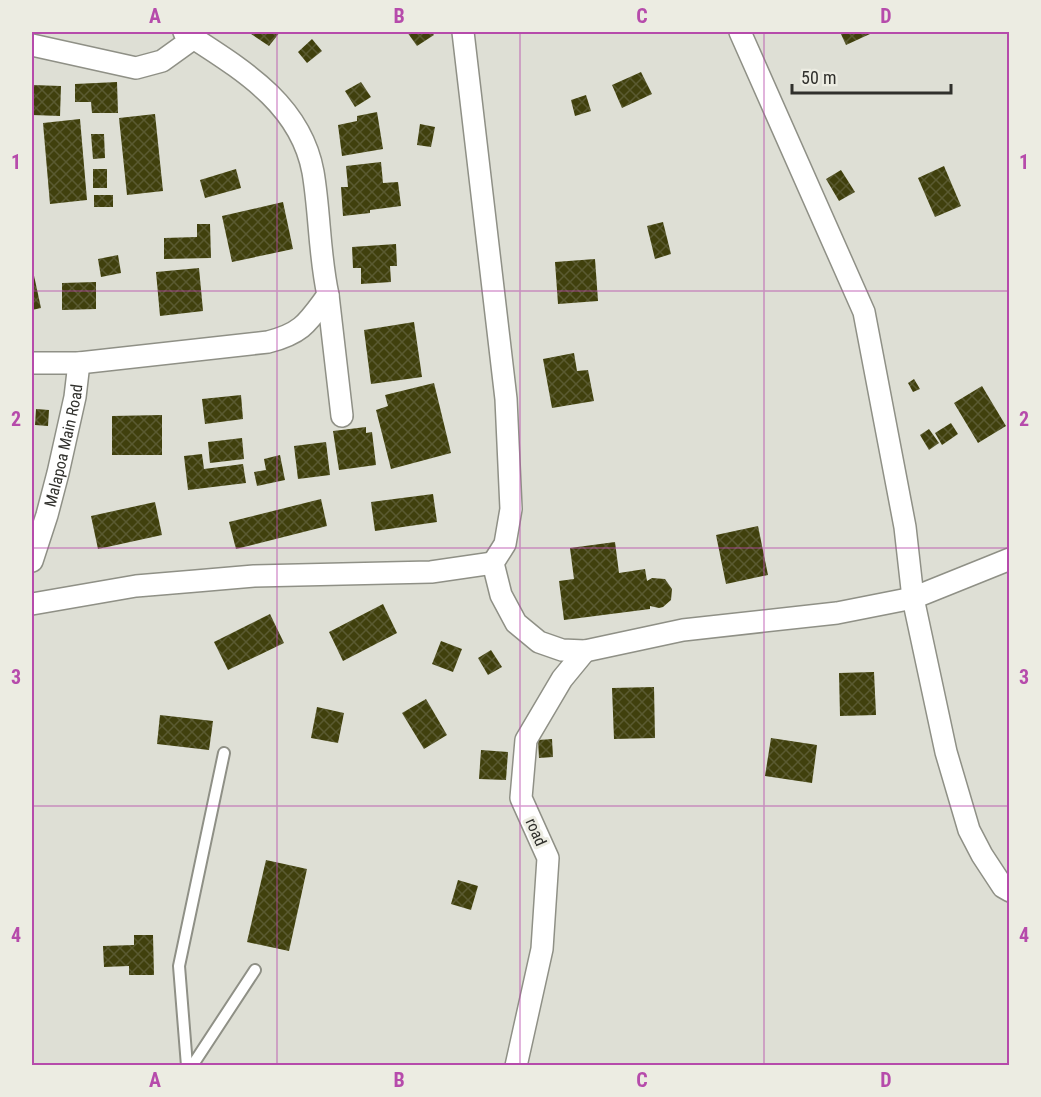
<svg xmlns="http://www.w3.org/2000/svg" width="1041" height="1097" viewBox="0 0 1041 1097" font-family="'Roboto Condensed',sans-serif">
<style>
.building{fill:url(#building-cross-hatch)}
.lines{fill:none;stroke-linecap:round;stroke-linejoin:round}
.lane-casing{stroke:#8f9086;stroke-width:14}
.street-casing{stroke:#8f9086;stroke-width:24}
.lane{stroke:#fff;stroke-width:10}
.street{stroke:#fff;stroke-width:21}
.grid{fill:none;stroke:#b64bab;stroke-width:1.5;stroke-opacity:0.55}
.labels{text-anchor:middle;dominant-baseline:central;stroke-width:6;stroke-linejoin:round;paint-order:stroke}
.street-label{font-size:16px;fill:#30302c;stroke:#ecece2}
.neatline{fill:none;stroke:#b64bab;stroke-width:2}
.grid-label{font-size:20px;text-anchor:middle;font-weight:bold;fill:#b64bab}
</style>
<defs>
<pattern id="building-cross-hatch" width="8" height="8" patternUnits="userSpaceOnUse" patternTransform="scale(1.5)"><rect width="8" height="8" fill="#40400d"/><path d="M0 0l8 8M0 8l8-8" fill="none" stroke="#5a5a31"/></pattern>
</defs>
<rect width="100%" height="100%" fill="#dedfd5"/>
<g class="building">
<polygon points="248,32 280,32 269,46"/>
<polygon points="407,32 432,32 434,35 417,46"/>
<polygon points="840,32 868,32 870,34 846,45"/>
<polygon points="312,39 322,51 307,63 298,52"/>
<polygon points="641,72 652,94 622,108 612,85"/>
<polygon points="117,82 118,113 92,113 91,102 75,102 75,84"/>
<polygon points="361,82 371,97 355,107 345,91"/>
<polygon points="32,85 61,86 60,116 32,115"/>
<polygon points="586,95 591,111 575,116 571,100"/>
<polygon points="377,112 383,149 342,156 338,125 357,121 357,116"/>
<polygon points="155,114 163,191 127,195 119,118"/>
<polygon points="80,119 87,200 50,204 43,123"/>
<polygon points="420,124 435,127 431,147 417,145"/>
<polygon points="91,134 104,134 105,158 93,159"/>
<polygon points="381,162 383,183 398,182 401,206 370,210 370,213 343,216 341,187 348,187 346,166"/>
<polygon points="944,166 961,206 935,217 918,178"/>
<rect x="93" y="169" width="14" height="19"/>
<polygon points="236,169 241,188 205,198 200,180"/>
<polygon points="841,170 855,192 839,201 826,179"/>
<rect x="94" y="195" width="19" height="12"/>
<polygon points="283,202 293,249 232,262 222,216"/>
<polygon points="663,222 671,254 655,259 647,226"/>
<polygon points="197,224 210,224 211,258 164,259 164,238 197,237"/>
<polygon points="396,244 397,266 390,266 391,282 361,284 361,268 353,268 352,247"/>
<polygon points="118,255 121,273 101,277 98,259"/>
<polygon points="595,259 598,301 558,304 555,262"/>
<polygon points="199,268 203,311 160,316 156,272"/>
<polygon points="32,271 33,271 41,308 32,310"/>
<polygon points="96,282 96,309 62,310 62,283"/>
<polygon points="414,322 422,377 371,384 364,330"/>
<polygon points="574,353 577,371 588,370 594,401 552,408 543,359"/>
<polygon points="914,379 920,389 913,392 908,383"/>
<polygon points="434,383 451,453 391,469 376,410 388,406 385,395"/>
<polygon points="982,386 1006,426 978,443 954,403"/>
<polygon points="241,395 243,419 205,424 202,399"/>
<polygon points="36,409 49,410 48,426 35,425"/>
<polygon points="162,415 162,455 112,455 112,416"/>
<polygon points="951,423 958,434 942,445 935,433"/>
<polygon points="366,427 366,433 372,432 376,465 339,470 333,431"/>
<polygon points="929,429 939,443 929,450 920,435"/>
<polygon points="242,438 244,459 210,463 208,442"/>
<polygon points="326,442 330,475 298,479 294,446"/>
<polygon points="202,454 204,469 243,464 246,483 188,490 184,456"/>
<polygon points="280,455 285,480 257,486 254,472 266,470 264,459"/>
<polygon points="433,494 437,522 375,531 371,502"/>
<polygon points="321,499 327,526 236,549 229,522"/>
<polygon points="155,502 162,535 98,549 91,516"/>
<polygon points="758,526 768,575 726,584 716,535"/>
<polygon points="615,542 619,573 645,569 647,581 652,578 665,579 672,589 671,600 663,607 659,608 650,606 650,609 564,620 559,581 574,579 570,548"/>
<polygon points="383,604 397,633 343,661 329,632"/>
<polygon points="270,614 284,643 228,670 214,642"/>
<polygon points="441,641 462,649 453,672 432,664"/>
<polygon points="491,650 502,667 488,675 478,658"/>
<polygon points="874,672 876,715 840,716 839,673"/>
<polygon points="654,687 655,738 614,739 612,688"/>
<polygon points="426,699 447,735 424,749 402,713"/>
<polygon points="317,707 344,713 338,743 311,738"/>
<polygon points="160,715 213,721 209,750 157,744"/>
<polygon points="771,738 817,745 812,783 765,776"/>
<polygon points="552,739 553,757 539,758 538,740"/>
<polygon points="481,750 508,752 506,780 479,779"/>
<polygon points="266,860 307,869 289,951 247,942"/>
<polygon points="458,880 478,886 471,910 451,904"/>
<polygon points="134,935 153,935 154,975 129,975 129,966 104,967 103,946 134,945"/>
</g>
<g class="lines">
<g class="lane-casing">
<g id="lane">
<polyline points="187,1066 179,966 224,753"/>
<polyline points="192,1066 255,970"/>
</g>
</g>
<g class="street-casing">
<g id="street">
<polyline points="463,32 506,399 511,509 505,544 493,563 501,595 516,623 539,642 562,650 585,651 683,630 837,613 913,598 1010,559"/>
<polyline points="740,32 864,312 905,527 913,598 946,752 969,830 982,855 1003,887 1010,891"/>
<polyline points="32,45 136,68 162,61 194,38"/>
<polyline points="328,295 342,416"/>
<path d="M32,363h47l189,-21c35,-9 40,-20 60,-47 -9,-41 -8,-82 -15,-123 -13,-70 -74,-104 -129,-140"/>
<path id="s1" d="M32,561l15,-46 11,-42 17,-76 4,-34"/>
<polyline points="32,604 136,586 196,581 254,576 431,572 493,563"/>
<polyline points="516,1066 542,949 548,858 521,798 526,740 562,679 585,651"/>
</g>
</g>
<use href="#lane" class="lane"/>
<use href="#street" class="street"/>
</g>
<path class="grid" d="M277,32v1034M520,32v1034M764,32v1034M32,291h978M32,548h978M32,806h978"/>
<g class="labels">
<g class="street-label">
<text stroke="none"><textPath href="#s1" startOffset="120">Malapoa Main Road</textPath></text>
<text transform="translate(536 832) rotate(66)">road</text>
</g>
</g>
<rect width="1041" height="1097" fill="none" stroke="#ecece2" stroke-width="66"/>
<path d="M792 84v9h159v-9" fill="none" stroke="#30302c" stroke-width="3"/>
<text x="801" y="84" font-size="18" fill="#30302c" stroke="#ecece2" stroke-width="4.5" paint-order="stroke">50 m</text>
<rect x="33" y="33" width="975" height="1031" class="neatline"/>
<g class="grid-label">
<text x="155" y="23">A</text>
<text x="399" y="23">B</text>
<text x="642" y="23">C</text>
<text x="886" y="23">D</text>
<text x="16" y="169">1</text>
<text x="1024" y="169">1</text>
<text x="16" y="426">2</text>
<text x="1024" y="426">2</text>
<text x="16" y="684">3</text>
<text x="1024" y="684">3</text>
<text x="16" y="942">4</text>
<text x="1024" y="942">4</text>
<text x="155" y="1087">A</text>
<text x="399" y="1087">B</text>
<text x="642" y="1087">C</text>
<text x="886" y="1087">D</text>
</g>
</svg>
